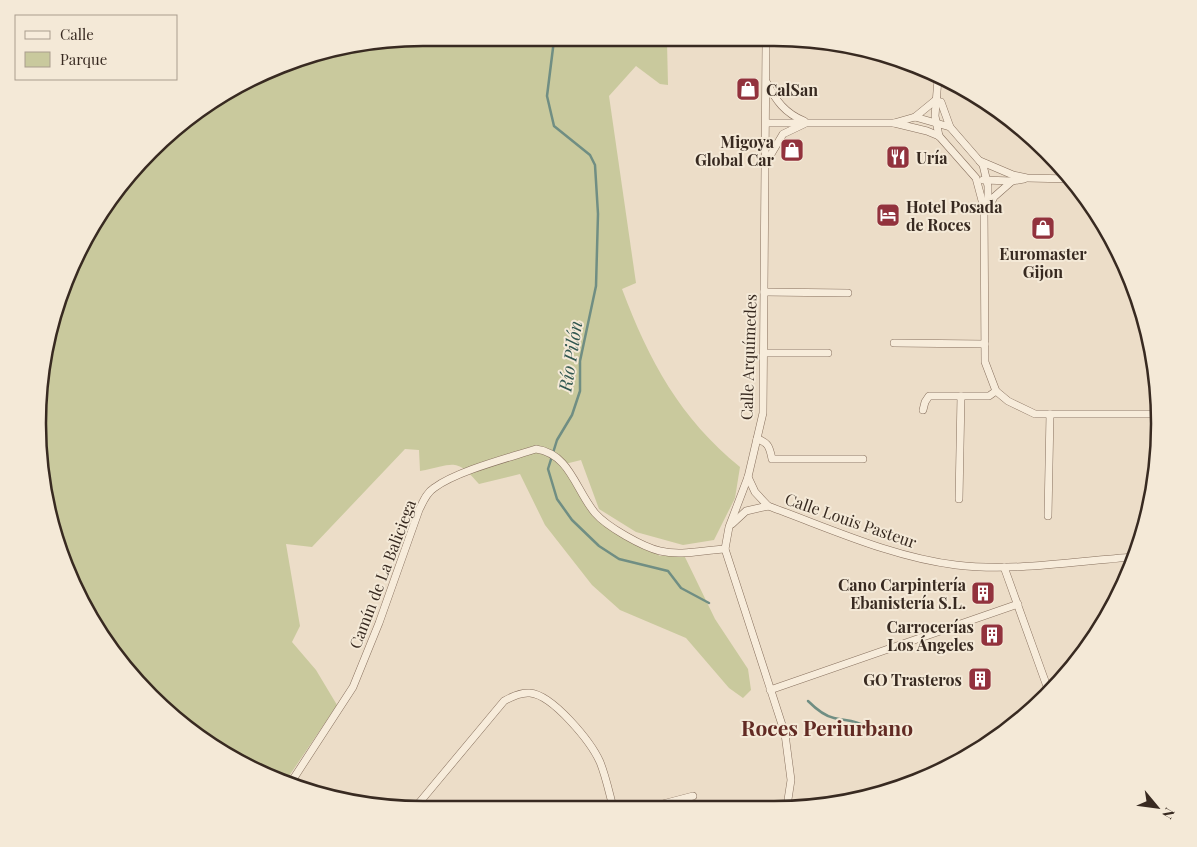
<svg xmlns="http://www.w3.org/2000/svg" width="1197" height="847" viewBox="0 0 1197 847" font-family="'Playfair Display',serif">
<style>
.green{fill:#c9c99d}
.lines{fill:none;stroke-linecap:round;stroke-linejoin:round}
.stream{stroke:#708e83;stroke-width:2.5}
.minor-casing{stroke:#87705e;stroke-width:8}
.minor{stroke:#f7ecdb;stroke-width:7}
.labels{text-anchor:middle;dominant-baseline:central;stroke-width:4;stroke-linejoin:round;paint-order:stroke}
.poi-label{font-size:16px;font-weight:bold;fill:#382a21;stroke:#f4e9d7;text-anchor:end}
.street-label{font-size:16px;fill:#382a21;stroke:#f4e9d7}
.water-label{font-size:18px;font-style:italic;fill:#315750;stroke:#f4e9d7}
.district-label{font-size:21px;font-weight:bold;fill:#622a23;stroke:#f4e9d7}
.rim{fill:none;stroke:#382a21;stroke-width:2.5}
</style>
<rect width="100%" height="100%" fill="#ecddc8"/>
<path class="green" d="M424,38l243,4 1,43 -8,-1 -24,-18 -27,30 27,187 -14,6c27,72 58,129 118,178l-5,31 -21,42 -31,5 -47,-13 -37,-23 -18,-49 -16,4 29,48 66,44 23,-3 32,66 33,50 3,21 -8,8 -14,-10 -43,-50 -66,-28 -28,-25 -47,-60 -25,-51 -41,10c-24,-28 -25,-19 -59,-13l-1,-21 -14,-1 -93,98 -26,-3 14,82 -8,16 24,28 21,35 -52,77 -32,-12 -64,-40 -32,-29 1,-5 -14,-8 -11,-10 -56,-84 -36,-120v-101l26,-97 66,-107 76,-67 114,-51z"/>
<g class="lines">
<g class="stream">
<polyline points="554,40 547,96 554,126 590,155 595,165 598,214 596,286 580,361 580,391 572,415 557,440 548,469 557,499 572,520 599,546 619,559 668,571 681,588 709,603"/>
<path d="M808,701c7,7 16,15 26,17 12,3 20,2 31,8"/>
</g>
<g class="minor-casing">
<g id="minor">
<polyline points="766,44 763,413 748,477 729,527 725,549 785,734 791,780 787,806"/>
<polyline points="938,79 935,116 939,136"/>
<path d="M767,83c9,18 18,30 37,38"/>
<polyline points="941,102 950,127"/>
<polyline points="915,117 937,99"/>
<polyline points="766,123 894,123 927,131 939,136 976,178 984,208 985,362 996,391 1008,401 1035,414 1158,414"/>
<polyline points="894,123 915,117 950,127 983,165 988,186 988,209"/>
<polyline points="767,161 783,134 804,124"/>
<polyline points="980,161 1013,175 1027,178 1071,179"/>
<polyline points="983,180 1012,181 1024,179"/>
<polyline points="989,207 994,197 1011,182"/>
<polyline points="764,292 848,293"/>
<polyline points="894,343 985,344"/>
<polyline points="764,353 828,353"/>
<polyline points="923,410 925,402 929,396 989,396 996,391"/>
<path d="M757,439c12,3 13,10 15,20h91"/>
<polyline points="748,477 755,492 768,506"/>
<polyline points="959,499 961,396"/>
<polyline points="1048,516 1050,414"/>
<path d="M732,524l14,-13 22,-5c61,22 123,51 188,59 58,7 120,-4 178,-8"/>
<polyline points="1004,567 1049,692"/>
<polyline points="770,690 1018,604"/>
<path d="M290,784l63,-97 26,-64 40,-113c4,-8 7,-17 15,-22 23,-17 74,-30 102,-39 34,5 39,40 59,64 12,14 48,34 65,38 22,5 43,-1 65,-2"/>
<polyline points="651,807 693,796"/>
<path d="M414,809l90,-108c7,-4 17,-9 26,-8 23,2 61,49 70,69 6,15 9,30 13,45"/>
</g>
</g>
<use href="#minor" class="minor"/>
</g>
<defs>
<g id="shop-square" transform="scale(1.25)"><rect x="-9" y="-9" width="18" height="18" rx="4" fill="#92323d" stroke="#f4e9d7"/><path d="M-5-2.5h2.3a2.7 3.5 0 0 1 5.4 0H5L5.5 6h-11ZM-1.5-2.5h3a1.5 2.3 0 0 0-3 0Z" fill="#fff"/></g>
<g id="restaurant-square" transform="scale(1.25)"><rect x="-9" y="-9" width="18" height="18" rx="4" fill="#92323d" stroke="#f4e9d7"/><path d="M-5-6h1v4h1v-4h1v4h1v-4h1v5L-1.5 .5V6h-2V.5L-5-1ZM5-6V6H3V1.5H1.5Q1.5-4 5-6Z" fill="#fff"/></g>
<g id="hotel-square" transform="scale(1.25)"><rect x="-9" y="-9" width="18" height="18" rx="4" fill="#92323d" stroke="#f4e9d7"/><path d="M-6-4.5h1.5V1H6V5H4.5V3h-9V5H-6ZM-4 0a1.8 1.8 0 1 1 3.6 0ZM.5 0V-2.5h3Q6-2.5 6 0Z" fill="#fff"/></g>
<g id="building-square" transform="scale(1.25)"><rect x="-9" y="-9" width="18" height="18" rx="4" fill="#92323d" stroke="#f4e9d7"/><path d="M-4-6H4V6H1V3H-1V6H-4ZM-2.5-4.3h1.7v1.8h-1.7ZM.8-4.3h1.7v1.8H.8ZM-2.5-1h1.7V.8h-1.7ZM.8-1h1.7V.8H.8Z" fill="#fff"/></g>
</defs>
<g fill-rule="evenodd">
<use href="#shop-square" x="748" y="89"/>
<use href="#shop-square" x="792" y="150"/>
<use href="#restaurant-square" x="898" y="157"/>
<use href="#hotel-square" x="888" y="215"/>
<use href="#shop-square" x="1043" y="228"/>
<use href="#building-square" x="983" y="593"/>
<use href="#building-square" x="992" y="635"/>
<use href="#building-square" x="980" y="679"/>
</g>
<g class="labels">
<g class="poi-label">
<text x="766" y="89" text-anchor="start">CalSan</text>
<text x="774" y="141">Migoya<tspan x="774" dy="18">Global Car</tspan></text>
<text x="916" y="157" text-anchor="start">Uría</text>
<text x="906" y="206" text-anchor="start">Hotel Posada<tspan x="906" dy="18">de Roces</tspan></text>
<text x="1043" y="253" text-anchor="middle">Euromaster<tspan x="1043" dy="18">Gijon</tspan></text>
<text x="966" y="584">Cano Carpintería<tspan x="966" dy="18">Ebanistería S.L.</tspan></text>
<text x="974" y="626">Carrocerías<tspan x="974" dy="18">Los Ángeles</tspan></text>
<text x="962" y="679">GO Trasteros</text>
</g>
<g class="street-label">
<text transform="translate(748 357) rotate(-88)">Calle Arquímedes</text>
<text transform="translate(851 520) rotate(19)">Calle Louis Pasteur</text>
<text transform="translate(382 574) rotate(-69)">Camín de La Baliciega</text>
</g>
<g class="water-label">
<text transform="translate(570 356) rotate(-81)">Río Pilón</text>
</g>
<g class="district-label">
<text x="827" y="727">Roces Periurbano</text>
</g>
</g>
<path d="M0 0H1197V847H0ZM423 46H774A377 377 0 0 1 1151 423V424A377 377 0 0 1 774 801H423A377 377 0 0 1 46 424V423A377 377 0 0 1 423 46Z" fill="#f4e9d7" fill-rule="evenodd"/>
<path class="rim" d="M423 46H774A377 377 0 0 1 1151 423V424A377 377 0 0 1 774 801H423A377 377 0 0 1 46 424V423A377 377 0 0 1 423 46Z"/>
<rect x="15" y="15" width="162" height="65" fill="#f4e9d7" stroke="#a99d8e"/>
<rect x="25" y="31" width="25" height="8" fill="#f7ecdb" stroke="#a99d8e"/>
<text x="60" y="40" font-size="15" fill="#382a21">Calle</text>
<rect x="25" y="52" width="25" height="15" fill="#c9c99d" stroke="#a99d8e"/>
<text x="60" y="65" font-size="15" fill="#382a21">Parque</text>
<g transform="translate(1157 807) rotate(119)" stroke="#f4e9d7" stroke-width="4" paint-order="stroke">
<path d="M0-4L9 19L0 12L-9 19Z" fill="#382a21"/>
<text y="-8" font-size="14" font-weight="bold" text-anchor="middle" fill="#382a21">N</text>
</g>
</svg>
